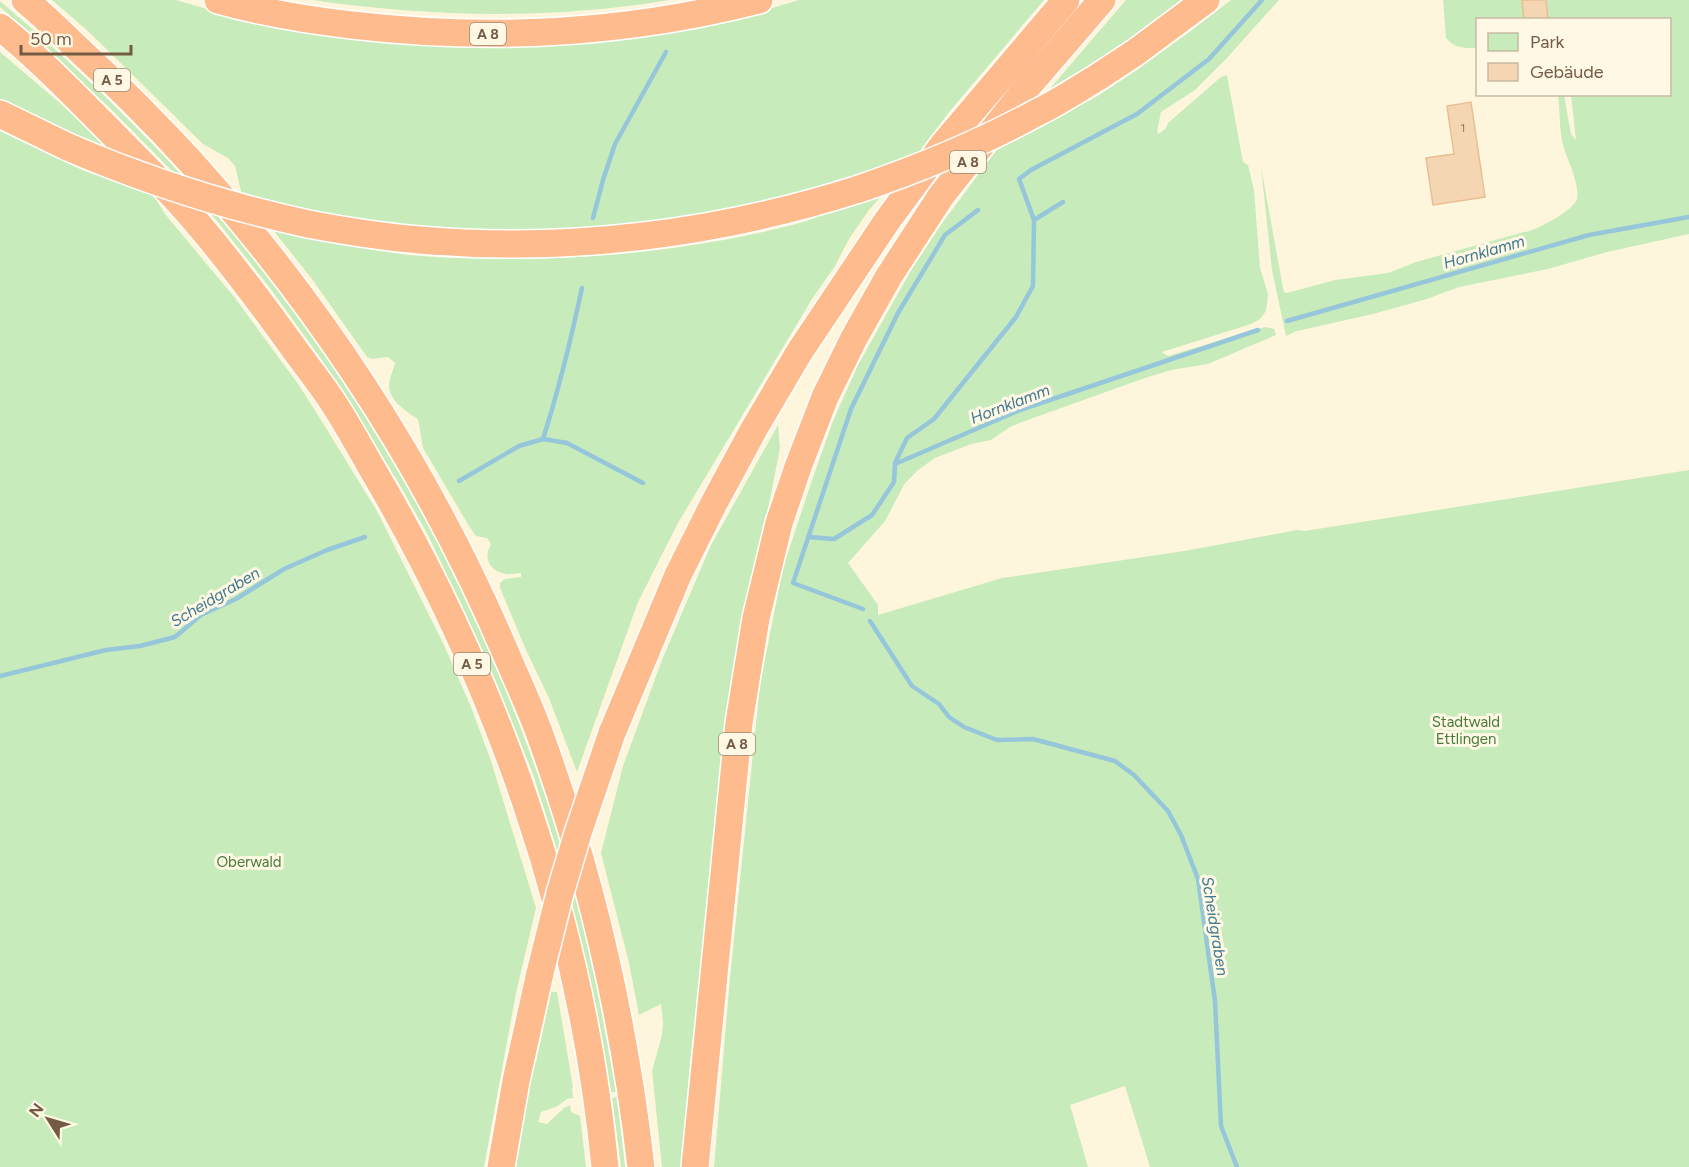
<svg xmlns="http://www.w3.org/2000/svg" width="1689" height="1167" viewBox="0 0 1689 1167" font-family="Figtree,sans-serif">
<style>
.green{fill:#c7ebbb}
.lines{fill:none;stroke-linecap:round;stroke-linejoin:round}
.stream{stroke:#96c6da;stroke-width:4.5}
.building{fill:#f5d6b2;stroke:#e9bf91;stroke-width:1.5}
.highway-casing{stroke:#fff;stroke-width:30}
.highway{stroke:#fdbb8e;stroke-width:27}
.highway-bridge-casing{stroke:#fff;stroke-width:30;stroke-linecap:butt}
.highway-bridge{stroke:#fdbb8e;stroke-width:27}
.labels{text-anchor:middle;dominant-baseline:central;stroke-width:6;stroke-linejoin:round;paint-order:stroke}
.number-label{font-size:12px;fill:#947a60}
.shield{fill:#fff8e4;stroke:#9e8b74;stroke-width:1.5}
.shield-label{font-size:14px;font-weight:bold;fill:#745c44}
.park-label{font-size:15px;fill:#457b3b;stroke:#fff8e4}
.water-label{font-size:16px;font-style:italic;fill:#3f7891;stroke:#fff8e4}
</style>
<rect width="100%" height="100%" fill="#fef6dc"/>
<g class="green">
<polygon points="52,0 176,0 214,11 300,30 755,13 799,0 1044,0 949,112 918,154 876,171 749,206 634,226 510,232 391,225 311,212 242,195 235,166 228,158 203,144 89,32"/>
<path d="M312,0h357c-120,20 -237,17 -357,0z"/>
<polygon points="1126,0 1187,0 1101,61 1099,60 1048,91"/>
<polygon points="1231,0 1279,0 1226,59 1195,90 1161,112 1157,131 1159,134 1166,128 1168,123 1221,77 1227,75 1243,162 1248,165 1254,190 1260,268 1268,294 1266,311 1260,319 1251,324 1162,352 1168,356 1265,327 1274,329 1276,335 1208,364 1171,370 1145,378 1022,422 1010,427 991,440 971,444 935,458 918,470 905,483 885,521 848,563 878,605 878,615 1002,578 1184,551 1297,530 1305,531 1689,470 1689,1167 1150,1167 1125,1086 1070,1105 1088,1167 714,1167 730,978 760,685 783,568 811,483 833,421 858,365 910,272 940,226 998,148 1096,97 1134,72 1196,27"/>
<path d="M1443,0h246v234l-82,18 -59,17 -89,18 -32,12 -54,15 -76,17 -11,5 -14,-66 -11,-103 22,121 1,4 3,1 48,-13 53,-7 28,-11 108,-30c11,0 51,-23 53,-33 3,-15 -10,-40 -14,-54 -4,-16 -3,-34 -5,-50h6l7,39 5,6 -5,-45 99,-1v-74h-192l-1,28c-12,0 -22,1 -31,-10z"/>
<path d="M0,1c75,64 146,132 211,207 170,195 294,433 363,682 18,66 30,134 42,202h-5l-14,-81 -25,-104 -16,-60 -23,-73 -46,-114 -59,-125 -30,-53 -51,-84 -26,-39 -51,-71 -52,-66 -45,-50 -58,-59 -83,-78 -32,-28z"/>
<polygon points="0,52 61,104 112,152 0,102"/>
<polygon points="0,131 82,170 154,196 165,214 235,298 298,384 316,412 377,511 443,643 471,707 491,761 536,908 516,993 484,1167 0,1167"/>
<path d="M882,195l-13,15 -20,29 -14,27 -23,33 -134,224 -40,79 -61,170 -28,-74 -23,-48 -26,-62v-5l5,-4 16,-2v-4c-5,0 -11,2 -15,1 -17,-3 -23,-16 -15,-30l-4,-6 -11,-2 -7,-10 -46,-78 -5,-29c-11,-7 -28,-18 -29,-32 0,-9 4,-16 6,-24l-7,-6 -16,2 -5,-2 -55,-78 -39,-49c41,6 80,18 121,23 33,5 67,5 100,6 103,1 207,-10 306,-36 15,-4 29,-12 43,-17 13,-4 26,-7 39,-11z"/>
<polygon points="778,425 780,448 728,714 696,1016 690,1062 682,1167 662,1167 652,1071 662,1035 663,1022 661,1004 639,1015 629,963 601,853 623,766 662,660 711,545"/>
<polygon points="551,992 557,992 573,1087 572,1089 573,1098 567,1099 556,1107 541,1112 538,1122 547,1124 564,1108 570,1105 571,1112 580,1116 586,1167 516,1167 531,1063 536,1062"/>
<polygon points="617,1097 625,1167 621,1167 612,1098"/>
</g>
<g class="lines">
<g class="stream">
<polyline points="593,218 603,180 615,144 666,52"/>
<polyline points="1034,220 1019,179 1031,170 1137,114 1209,59 1262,0"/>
<polyline points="1287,321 1589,235 1689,217"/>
<path d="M543,439c16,-50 28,-100 39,-151"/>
<polyline points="895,463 907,438 934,419 1016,317 1033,286 1034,220 1063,202"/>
<polyline points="459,481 519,446 543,439 567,443 643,483"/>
<polyline points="808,537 834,539 872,515 894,482 895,464 1020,410 1258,330"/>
<polyline points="863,609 793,583 851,409 898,313 945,235 978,210"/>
<polyline points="870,621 912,686 939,704 949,717 964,727 997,740 1033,739 1115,761 1134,775 1168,811 1181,835 1198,879 1215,1001 1221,1126 1237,1167"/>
<polyline points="0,676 106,650 140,646 175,637 201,615 236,599 284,569 327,550 365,537"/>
</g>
</g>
<g class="building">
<polygon points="1522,0 1546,0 1548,20 1524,20"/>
<polygon points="1471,102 1485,197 1433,205 1426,158 1454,154 1447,106"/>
</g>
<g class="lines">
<g class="highway-casing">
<g id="highway">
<path d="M25,0c17,14 34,31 50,46 40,37 78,75 115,115 133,148 243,318 320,502 10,23 20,45 29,69 51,140 85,287 102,435"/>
<path d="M218,0c43,12 89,20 134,25 136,16 274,9 407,-25"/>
<path d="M0,27c40,32 75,69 111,105 29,30 60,59 87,92 34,40 66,83 97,126 13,18 27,35 39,54 13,20 25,42 37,63 126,213 210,453 234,700"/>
<polyline points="1098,77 1136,52 1206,0"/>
<polyline points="0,114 68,147"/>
<path d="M308,224c37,7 75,13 112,16 148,13 298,-6 439,-51"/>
<polyline points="612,733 678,575 714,503 754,429 800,351 887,221 943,145 1066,0"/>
<polyline points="501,1167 516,1081 540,973"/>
<polyline points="695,1167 739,723 756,618 767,573 779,523 798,467 825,397 854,338 889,276 941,196 1028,86 1102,0"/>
</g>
</g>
<use href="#highway" class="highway"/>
<g class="highway-bridge-casing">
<g id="highway-bridge">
<path d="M68,147c79,34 157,59 240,77"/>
<path d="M859,189c62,-21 122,-46 179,-77 21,-10 40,-23 60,-35"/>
<polyline points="540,973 560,893 578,833 612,733"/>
</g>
</g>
<use href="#highway-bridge" class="highway-bridge"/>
</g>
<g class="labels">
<g class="number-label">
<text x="1463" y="128">1</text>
</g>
<g class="shield">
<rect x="470" y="23" width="36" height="22" rx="4.5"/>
<rect x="94" y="69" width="36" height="22" rx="4.5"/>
<rect x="950" y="151" width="36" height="22" rx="4.5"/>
<rect x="454" y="653" width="36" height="22" rx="4.5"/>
<rect x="719" y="733" width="36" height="22" rx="4.5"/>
</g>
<g class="shield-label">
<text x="488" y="34">A 8</text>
<text x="112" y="80">A 5</text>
<text x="968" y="162">A 8</text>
<text x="472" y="664">A 5</text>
<text x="737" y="744">A 8</text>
</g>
<g class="park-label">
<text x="1466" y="722">Stadtwald<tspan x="1466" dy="17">Ettlingen</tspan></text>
<text x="249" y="862">Oberwald</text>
</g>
<g class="water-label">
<text transform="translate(1484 252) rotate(-16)">Hornklamm</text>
<text transform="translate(1010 404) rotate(-21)">Hornklamm</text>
<text transform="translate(215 597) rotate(-31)">Scheidgraben</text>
<text transform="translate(1215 926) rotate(81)">Scheidgraben</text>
</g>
</g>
<rect x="1476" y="18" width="195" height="78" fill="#fff8e4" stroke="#c7baa4" stroke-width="1.5"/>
<rect x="1488" y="33" width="30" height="18" fill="#c7ebbb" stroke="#c7baa4" stroke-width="1.5"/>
<text x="1530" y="48" font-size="18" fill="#745c44">Park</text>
<rect x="1488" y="63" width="30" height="18" fill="#f5d6b2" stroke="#c7baa4" stroke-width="1.5"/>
<text x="1530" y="78" font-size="18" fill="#745c44">Gebäude</text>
<g transform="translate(48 1119) rotate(307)" stroke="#fff8e4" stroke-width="4.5" paint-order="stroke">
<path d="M0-4.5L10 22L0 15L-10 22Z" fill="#745c44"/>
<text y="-9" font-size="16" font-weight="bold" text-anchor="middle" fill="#745c44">N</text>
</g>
<path d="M21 45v9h110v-9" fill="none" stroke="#745c44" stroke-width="3"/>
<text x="30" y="45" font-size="18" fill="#745c44" stroke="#fff8e4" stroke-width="4.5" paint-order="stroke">50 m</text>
</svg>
